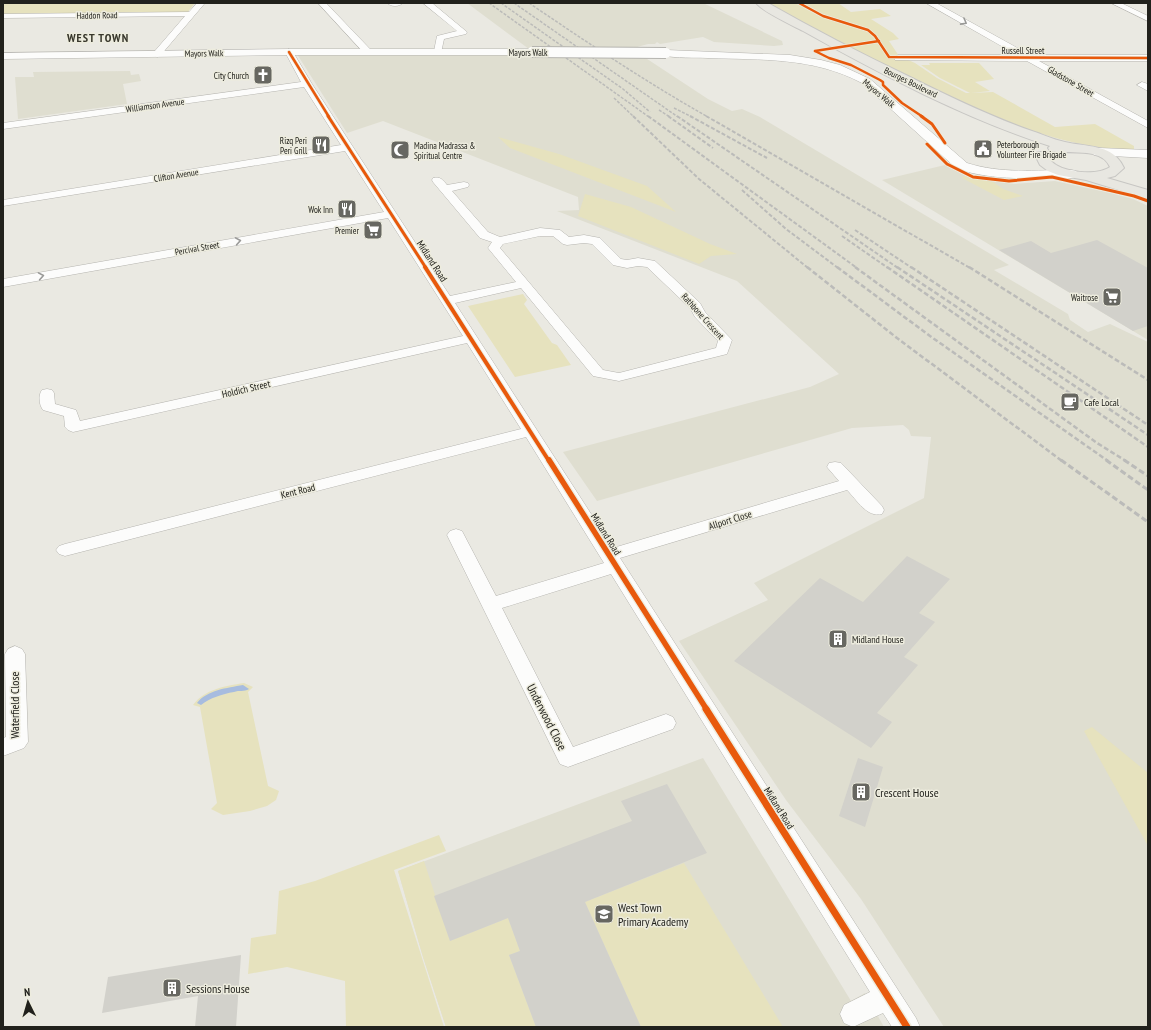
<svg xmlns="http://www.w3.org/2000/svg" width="1151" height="1030" viewBox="0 0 1151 1030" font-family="'PT Sans Narrow',sans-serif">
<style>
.built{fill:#dfded0}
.green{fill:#e6e2be}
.water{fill:#a7bcdf}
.building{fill:#d2d1cb}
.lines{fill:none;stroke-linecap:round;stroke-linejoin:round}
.minor-casing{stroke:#b5b4af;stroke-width:1}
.tertiary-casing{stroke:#b5b4af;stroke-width:1}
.primary-casing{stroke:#c7c6c3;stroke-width:2}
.minor{fill:#fcfcfb;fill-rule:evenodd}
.tertiary{fill:#fcfcfb;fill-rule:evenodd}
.primary{fill:#e8e7e1;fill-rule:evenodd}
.rail-far3{stroke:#bbbbb9;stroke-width:1.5;stroke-dasharray:3 1.5;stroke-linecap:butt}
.rail-far2{stroke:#bbbbb9;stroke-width:2;stroke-dasharray:4 2;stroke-linecap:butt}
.rail-far1{stroke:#bbbbb9;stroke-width:2.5;stroke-dasharray:5 2.5;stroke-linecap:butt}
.rail{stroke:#bbbbb9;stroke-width:3;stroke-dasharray:6 3;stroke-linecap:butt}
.tertiary-bridge-casing{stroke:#b5b4af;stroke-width:12;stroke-linecap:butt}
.tertiary-bridge{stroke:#fcfcfb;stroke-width:10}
.cycleway-far4-casing{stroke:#edecde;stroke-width:4}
.cycleway-far3-casing{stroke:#edecde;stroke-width:4.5}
.cycleway-far2-casing{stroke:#edecde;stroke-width:6}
.cycleway-far1-casing{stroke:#edecde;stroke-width:8}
.cycleway-casing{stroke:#edecde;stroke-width:10}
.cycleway-far4{stroke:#e8590c;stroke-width:2.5}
.cycleway-far3{stroke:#e8590c;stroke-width:3}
.cycleway-far2{stroke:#e8590c;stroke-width:4}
.cycleway-far1{stroke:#e8590c;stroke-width:5.5}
.cycleway{stroke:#e8590c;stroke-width:7}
.oneway{stroke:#999997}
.labels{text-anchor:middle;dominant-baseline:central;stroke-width:3;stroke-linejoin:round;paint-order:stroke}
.far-street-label{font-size:9px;fill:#21211c;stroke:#edecde}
.far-poi-label{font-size:9px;fill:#21211c;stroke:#edecde;text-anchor:end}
.street-label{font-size:10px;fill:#21211c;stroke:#edecde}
.poi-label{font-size:10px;fill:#21211c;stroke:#edecde;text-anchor:start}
.far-district-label{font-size:12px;font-weight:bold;letter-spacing:1px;fill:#38372c;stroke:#edecde}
.near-street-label{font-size:12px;fill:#21211c;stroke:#edecde}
.near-poi-label{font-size:12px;fill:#21211c;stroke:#edecde;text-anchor:start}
</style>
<rect width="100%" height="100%" fill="#eae9e2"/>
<g class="built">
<polygon points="467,3 703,3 782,41 783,45 774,46 714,42 703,37 660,44 657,42 655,44 648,44 637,47 635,51 708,99 732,111 742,109 760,117 1009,265 994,270 1068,314 1070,320 1088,332 1110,324 1148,342 1148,1027 944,1027 861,899 786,800 679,641 768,600 754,583 924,498 931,437 911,436 909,430 903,425 852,428 597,501 563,452 810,387 839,374 737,281 557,211 579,210 578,197 383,121 347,133 295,51 529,49"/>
<polygon points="130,71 131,75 139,74 141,81 123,84 127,104 18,119 15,77 34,77 33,72"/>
<polygon points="945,165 970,178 1014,184 1055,181 1110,193 1133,199 1148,206 1148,340 882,180"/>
<polygon points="703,758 851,1001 865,993 884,1027 446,1027 423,957 398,871"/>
</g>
<g class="green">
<polygon points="5,3 195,3 187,13 3,14 3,4"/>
<path d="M768,3h70l13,9 29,-3 11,7 -20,3 22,14 6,6 -10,2 10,15 16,7 22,15 29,15h4l-30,-15 -19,-13h9l-1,-2h50l15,16 -19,3 15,9 -19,2 22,-1 62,35 40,-3 39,22v5c-82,-5 -148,-36 -221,-71 -49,-24 -97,-50 -145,-77z"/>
<polygon points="498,137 559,154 647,186 676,212 510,148"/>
<polygon points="964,176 993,182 1003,189 1023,196 1004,200 962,178"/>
<polygon points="585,194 631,207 710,244 737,254 711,256 699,264 578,216"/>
<polygon points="523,294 527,300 524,304 552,343 557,345 571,365 515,377 468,306"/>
<path d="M244,683l9,4 -5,5 20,94 11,5 -3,9 -9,6 -17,5 -27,4 -12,-6 6,-6 -17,-96 -7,-2c12,-16 32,-19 51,-22z"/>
<polygon points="1092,727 1148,773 1148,846 1084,731"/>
<polygon points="439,835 446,851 394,870 444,1027 346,1027 345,981 287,967 248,974 251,938 276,934 279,891 315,881"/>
<polygon points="424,861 450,941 508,918 520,951 509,955 536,1027 446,1027 423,957 398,871"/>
<polygon points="684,863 783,1027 641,1027 585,902"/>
</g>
<path class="water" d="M243,685l6,4c-5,3 -10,1 -15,3 -12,2 -24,6 -33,13l-4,-2c10,-13 30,-15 46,-18z"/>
<g class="building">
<polygon points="1097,240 1148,268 1148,326 1133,331 999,250 1031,241 1051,253"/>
<polygon points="907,556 950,579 919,613 935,622 904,657 918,665 877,713 892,722 871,748 734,661 820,578 863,602"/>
<polygon points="858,758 883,767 865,827 839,816"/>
<polygon points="667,784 707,853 585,902 641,1027 536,1027 509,955 520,951 508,918 450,941 434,896 632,821 621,801"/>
<polygon points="241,955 236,1027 195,1027 198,996 102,1013 108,977"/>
</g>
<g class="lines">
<g class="minor-casing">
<g id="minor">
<polygon points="197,3 205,3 160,56 157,57 153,54 154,52 185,16 3,18 3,14 189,12"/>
<polygon points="318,3 326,3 370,49 371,51 370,53 364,53"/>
<path d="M387,3h16c-4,4 -12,4 -16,0z"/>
<polygon points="423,3 432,3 467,32 466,34 444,39 441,53 438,54 434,51 437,36 457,31"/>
<polygon points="926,3 936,3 1030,55 1148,55 1148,61 1039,61 1148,121 1148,128 1027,61 895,60 894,58 898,55 1017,55"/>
<polygon points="1111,3 1121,3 1148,16 1148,21"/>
<path d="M289,49l4,3 19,32 138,212 66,-14 -28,-34 4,-6 -12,-4 -47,-56 -1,-2 1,-2c7,-2 10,2 14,7l17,-3 4,1 1,2 -1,2 -16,4 36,41 12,5 40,-9 20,2 9,7 15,-2 16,3 21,21 6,1 11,-2 17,3 45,42 5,9 27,28 -5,14 -108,27 -26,-5 -72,-88 -66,15 158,245 226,-67 -12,-14 2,-4 6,-1 6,1 41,43 2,4 -2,4c-15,4 -25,-14 -35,-24l-227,68 296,460 4,9h-28l-9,-14 -30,14 -9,-4 -4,-9 4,-9 26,-13 -259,-418 -109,34 71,139 93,-33 7,3 3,6 -3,6 -97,35 -8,3 -8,-3 -113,-229 3,-4 6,-2 6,2 34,65 108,-33 -78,-126 -461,119 -6,-2 -3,-4 3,-4 6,-2 456,-115 -54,-86 -394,89 -5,-2 -3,-3 -1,-11 -21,-6c-4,-5 -5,-15 -1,-20l5,-1 5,1 2,3 1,11 21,6 4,11 383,-85 -75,-118 -385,69v-8l381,-67 -39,-61 -342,55v-6l338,-55 -37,-58 -301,42v-6l298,-41 -16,-30zM540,236h13l10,8 4,1 17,-2 8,1 21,21 14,3 11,-2 9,1 43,41 5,9 23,24 -2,7 -97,25 -16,-3 -103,-122 3,-4z"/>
<polygon points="1142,82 1148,84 1148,91 1137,85"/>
<polygon points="15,646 22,649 25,654 28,742 24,748 3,756 3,738 6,737 5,654 8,649"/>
</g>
</g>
<g class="tertiary-casing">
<g id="tertiary">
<polygon points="289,49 532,49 537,52 532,55 289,55 3,59 3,53"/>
<path d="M666,50l124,5 31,5 19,5 30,14 97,84c34,11 69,7 104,7l5,1 2,3 -2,3 -5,1c-39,0 -76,3 -114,-9l-95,-86c-49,-26 -100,-23 -154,-25 -14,-1 -31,1 -46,-3l-1,-2z"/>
<polygon points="1099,148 1148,150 1148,158 1094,155 1093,152 1094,149"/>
</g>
</g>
<g class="primary-casing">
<path id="primary" d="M756,3h12c46,26 92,50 140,73 40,20 81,40 124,55 12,4 25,10 38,12 20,4 44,2 54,25l-9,8 -8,2 41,12v9l-62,-19 -28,-5 -10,-4 -8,-6 -5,-10 2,-3h10c2,3 3,6 4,9 11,12 46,15 59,6 -9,-21 -44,-12 -60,-16l-2,-3 2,-2c-84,-27 -170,-72 -247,-115 -11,-6 -40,-19 -47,-28z"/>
</g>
<use href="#minor" class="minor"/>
<use href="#tertiary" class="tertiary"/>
<use href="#primary" class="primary"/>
<g class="rail-far3">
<polyline points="489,3 649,117"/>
<polyline points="501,3 623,89 650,112"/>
<polyline points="514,3 678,117"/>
<path d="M529,3c59,40 117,79 179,114"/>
<polyline points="614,98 634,117"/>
<polyline points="674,108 692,117"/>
<polyline points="659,110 670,117"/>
</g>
<g class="rail-far2">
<polyline points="633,116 699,179 808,268"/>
<polyline points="648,116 857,268"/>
<polyline points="668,116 713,148"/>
<polyline points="677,116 898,268"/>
<polyline points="690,116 767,158"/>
<polyline points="706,116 970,268"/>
<polyline points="742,190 786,229 838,268"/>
<polyline points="855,230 912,268"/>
<polyline points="842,236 888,268"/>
</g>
<g class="rail-far1">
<polyline points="807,267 897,338 1062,461"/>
<polyline points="837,267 930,336 1108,461"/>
<polyline points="855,267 1097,443 1126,461"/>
<polyline points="887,267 1148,447"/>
<polyline points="897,267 1148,435"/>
<polyline points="911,267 1148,425"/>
<polyline points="969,267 1148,380"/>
</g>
<g class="rail">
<polyline points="1061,460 1148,522"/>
<polyline points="1106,460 1148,490"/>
<polyline points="1124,460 1148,476"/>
</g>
<g class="tertiary-bridge-casing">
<polyline id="tertiary-bridge" points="532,52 666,53"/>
</g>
<use href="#tertiary-bridge" class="tertiary-bridge"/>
<g class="cycleway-far4-casing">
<g id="cycleway-far4">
<polyline points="799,3 823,16 868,30 875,36 889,57 1148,58"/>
<polyline points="815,51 829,58 851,65 880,80 883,82 883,85 902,103 923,117"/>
<polyline points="815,51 879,41"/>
<polyline points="289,52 329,117"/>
</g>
</g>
<g class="cycleway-far3-casing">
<g id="cycleway-far3">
<polyline points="328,116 426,268"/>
<polyline points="921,116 932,124 945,143"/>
<polyline points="927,144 947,164 973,177 1009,181 1052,177 1134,196 1148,201"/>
</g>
</g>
<g class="cycleway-far2-casing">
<polyline id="cycleway-far2" points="425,267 549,461"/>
</g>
<g class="cycleway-far1-casing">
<polyline id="cycleway-far1" points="549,460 707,710"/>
</g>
<g class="cycleway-casing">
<polyline id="cycleway" points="706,709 907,1027"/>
</g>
<use href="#cycleway-far4" class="cycleway-far4"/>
<use href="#cycleway-far3" class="cycleway-far3"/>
<use href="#cycleway-far2" class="cycleway-far2"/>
<use href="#cycleway-far1" class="cycleway-far1"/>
<use href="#cycleway" class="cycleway"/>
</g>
<defs><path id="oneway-chevron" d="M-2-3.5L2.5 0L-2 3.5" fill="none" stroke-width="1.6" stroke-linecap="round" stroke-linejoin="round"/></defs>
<g class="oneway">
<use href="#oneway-chevron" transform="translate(964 22) rotate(29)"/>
<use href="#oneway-chevron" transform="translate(238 241) rotate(-10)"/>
<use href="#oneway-chevron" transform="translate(41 276) rotate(-10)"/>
</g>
<defs>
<g id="church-square" transform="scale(1)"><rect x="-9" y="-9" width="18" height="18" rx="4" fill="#676761" stroke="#edecde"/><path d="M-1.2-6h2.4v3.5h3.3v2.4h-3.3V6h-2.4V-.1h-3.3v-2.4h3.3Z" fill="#fff"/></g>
<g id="restaurant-square" transform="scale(1)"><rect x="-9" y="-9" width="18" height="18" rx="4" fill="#676761" stroke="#edecde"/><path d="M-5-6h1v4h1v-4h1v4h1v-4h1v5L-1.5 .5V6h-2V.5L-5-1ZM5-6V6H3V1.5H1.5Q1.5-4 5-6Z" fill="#fff"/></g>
<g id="civic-square" transform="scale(1)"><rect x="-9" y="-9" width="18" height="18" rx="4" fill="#676761" stroke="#edecde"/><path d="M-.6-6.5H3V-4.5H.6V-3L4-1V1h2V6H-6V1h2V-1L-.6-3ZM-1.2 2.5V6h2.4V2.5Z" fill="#fff"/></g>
<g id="mosque-square" transform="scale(1)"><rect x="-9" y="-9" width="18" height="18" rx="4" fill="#676761" stroke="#edecde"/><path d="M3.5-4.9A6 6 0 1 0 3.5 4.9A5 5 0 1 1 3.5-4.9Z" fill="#fff"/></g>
<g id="supermarket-square" transform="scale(1)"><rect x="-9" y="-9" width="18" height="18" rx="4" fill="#676761" stroke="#edecde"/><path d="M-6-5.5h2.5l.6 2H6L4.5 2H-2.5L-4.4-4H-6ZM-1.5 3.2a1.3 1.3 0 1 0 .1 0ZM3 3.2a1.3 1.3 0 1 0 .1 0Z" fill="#fff"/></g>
<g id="cafe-square" transform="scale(1)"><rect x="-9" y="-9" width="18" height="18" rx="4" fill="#676761" stroke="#edecde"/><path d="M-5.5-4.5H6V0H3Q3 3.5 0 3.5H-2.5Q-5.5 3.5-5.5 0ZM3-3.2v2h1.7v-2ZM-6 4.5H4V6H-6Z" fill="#fff"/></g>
<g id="building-square" transform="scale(1)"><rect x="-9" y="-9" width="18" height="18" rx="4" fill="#676761" stroke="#edecde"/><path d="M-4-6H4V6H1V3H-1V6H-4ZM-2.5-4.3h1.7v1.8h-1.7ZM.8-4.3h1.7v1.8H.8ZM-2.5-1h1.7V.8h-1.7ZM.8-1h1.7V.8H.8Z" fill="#fff"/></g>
<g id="school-square" transform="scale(1)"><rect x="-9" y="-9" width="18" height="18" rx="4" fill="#676761" stroke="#edecde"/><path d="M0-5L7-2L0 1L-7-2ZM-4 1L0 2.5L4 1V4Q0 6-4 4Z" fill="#fff"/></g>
</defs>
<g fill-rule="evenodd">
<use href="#church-square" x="263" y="75"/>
<use href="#restaurant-square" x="321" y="145"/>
<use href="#civic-square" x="983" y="149"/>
<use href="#mosque-square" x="400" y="150"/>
<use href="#restaurant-square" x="347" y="209"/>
<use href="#supermarket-square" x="373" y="230"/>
<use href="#supermarket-square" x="1112" y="297"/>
<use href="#cafe-square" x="1070" y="402"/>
<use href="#building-square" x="838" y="639"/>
<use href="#building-square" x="861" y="792"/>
<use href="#school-square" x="604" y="914"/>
<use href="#building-square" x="172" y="988"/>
</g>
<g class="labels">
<g class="far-street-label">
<text transform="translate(97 15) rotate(-1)">Haddon Road</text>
<text x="1023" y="50">Russell Street</text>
<text x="528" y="52">Mayors Walk</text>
<text transform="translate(204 53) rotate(-1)">Mayors Walk</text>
<text transform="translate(1071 81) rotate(30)">Gladstone Street</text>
<text transform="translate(911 82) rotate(26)">Bourges Boulevard</text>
<text transform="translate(879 93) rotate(40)">Mayors Walk</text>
<text transform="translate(155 105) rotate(-8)">Williamson Avenue</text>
<text transform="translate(176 175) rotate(-9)">Clifton Avenue</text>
<text transform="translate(197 248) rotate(-10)">Percival Street</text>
<text transform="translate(703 316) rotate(48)">Rathbone Crescent</text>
</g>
<g class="far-poi-label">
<text x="249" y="75">City Church</text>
<text x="307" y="140">Rizq Peri<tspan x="307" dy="10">Peri Grill</tspan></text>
<text x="997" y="144" text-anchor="start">Peterborough<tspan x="997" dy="10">Volunteer Fire Brigade</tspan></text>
<text x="414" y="145" text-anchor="start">Madina Madrassa &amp;<tspan x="414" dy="10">Spiritual Centre</tspan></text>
<text x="333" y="209">Wok Inn</text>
<text x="359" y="230">Premier</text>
<text x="1098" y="297">Waitrose</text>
</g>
<g class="street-label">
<text transform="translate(432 261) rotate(57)">Midland Road</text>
<text transform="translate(246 389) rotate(-13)">Holdich Street</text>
<text transform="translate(298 491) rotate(-14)">Kent Road</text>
<text transform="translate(730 520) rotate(-17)">Allport Close</text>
<text transform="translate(606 534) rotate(58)">Midland Road</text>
<text transform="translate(779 808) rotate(58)">Midland Road</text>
</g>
<g class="poi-label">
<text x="1084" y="402">Cafe Local</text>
<text x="852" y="639">Midland House</text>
</g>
<g class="far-district-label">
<text x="98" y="37">WEST TOWN</text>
</g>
<g class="near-street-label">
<text transform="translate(14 705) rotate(-90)">Waterfield Close</text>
<text transform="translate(547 717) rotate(63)">Underwood Close</text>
</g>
<g class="near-poi-label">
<text x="875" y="792">Crescent House</text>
<text x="618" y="907">West Town<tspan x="618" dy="14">Primary Academy</tspan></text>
<text x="186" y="988">Sessions House</text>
</g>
</g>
<rect width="1151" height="1030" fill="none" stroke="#21211c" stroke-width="8"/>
<g transform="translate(28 1002) rotate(355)" stroke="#edecde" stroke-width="3" paint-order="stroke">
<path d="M0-3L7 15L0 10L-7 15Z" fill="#21211c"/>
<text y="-6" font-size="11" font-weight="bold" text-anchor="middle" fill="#21211c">N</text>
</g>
</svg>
